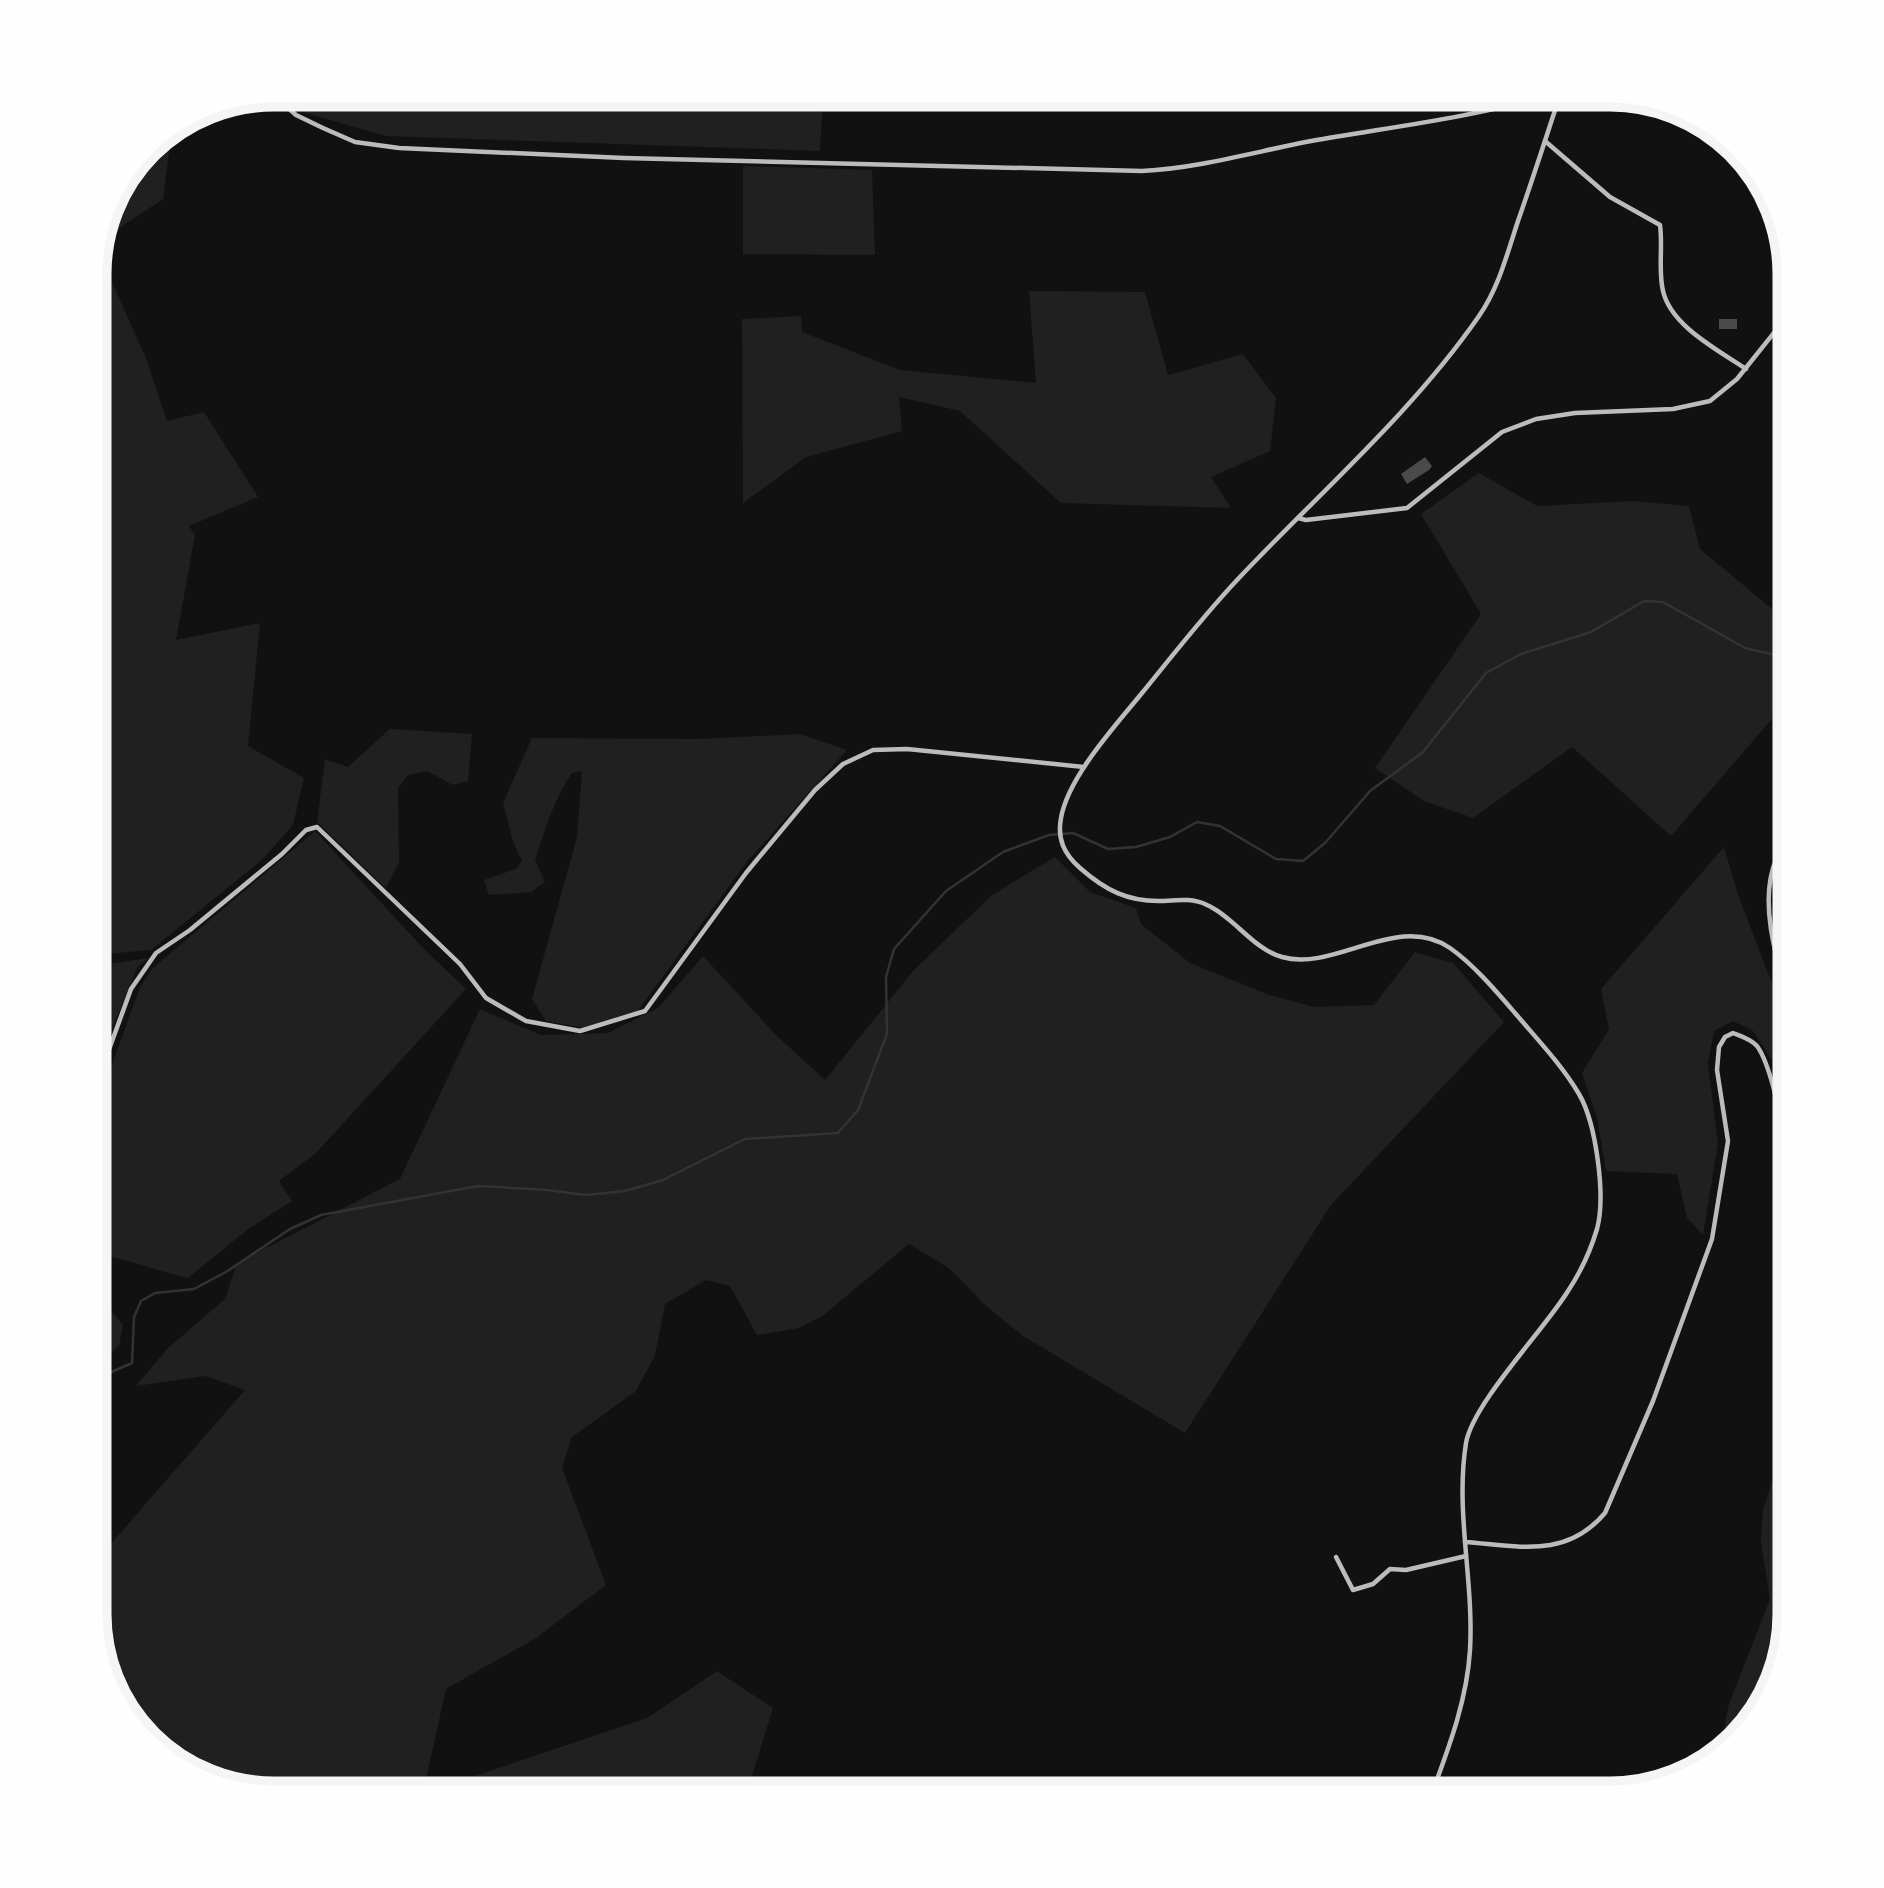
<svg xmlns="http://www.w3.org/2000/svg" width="1884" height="1888" viewBox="0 0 1884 1888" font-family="'IBM Plex Sans',sans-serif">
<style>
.green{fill:#202020}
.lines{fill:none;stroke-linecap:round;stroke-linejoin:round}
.stream{stroke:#333;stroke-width:2.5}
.building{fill:#4a4a4a}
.minor{stroke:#bcbcbc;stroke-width:4.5}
.rim{fill:none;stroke:#f5f5f5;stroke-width:9}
</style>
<rect width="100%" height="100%" fill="#111"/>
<g class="green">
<polygon points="275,95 823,95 820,151 385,136 279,105"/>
<polygon points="172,129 163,199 101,240 113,194 155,139"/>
<polygon points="743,166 872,170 875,255 743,254"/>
<polygon points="98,251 146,358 167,421 204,412 258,497 189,526 195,535 176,640 260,623 248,746 304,778 293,825 263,859 151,950 95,955 95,262"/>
<polygon points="1029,291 1145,292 1168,375 1243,354 1276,398 1270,451 1211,477 1231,508 1061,503 960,411 899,397 902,431 806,457 743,503 742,319 801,316 802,332 900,370 1036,383"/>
<polygon points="1479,473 1537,506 1633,501 1689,506 1700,549 1789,623 1789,699 1671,836 1572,747 1473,818 1424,801 1375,768 1481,614 1421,514"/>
<polygon points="390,729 472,734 468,781 453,785 427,771 408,775 398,788 399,862 386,888 317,822 325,759 348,767"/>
<path d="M800,734l47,16 -101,113 -109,149 -52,16 -39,-7 -14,-22 45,-162 5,-66 -10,2c-18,26 -27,57 -37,87l10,22 -14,10 -42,3 -5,-15 32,-11 6,-8 -9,-19 -10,-39 29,-65 167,1z"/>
<path d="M315,831l109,118 42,40 -150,164 -37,28 13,20 -45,29 -59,48c-32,-7 -61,-20 -93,-24v-142l45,-125 13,-19z"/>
<polygon points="1724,847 1738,895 1789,1027 1789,1128 1772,1060 1753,1031 1733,1021 1714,1031 1708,1064 1718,1143 1703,1235 1687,1218 1677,1174 1606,1171 1597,1118 1582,1073 1609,1029 1601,989"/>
<polygon points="1055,857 1090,892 1136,908 1141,924 1190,963 1269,995 1315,1007 1374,1005 1415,952 1453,963 1504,1022 1331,1205 1185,1433 1023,1336 985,1305 949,1268 909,1244 821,1317 799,1328 757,1335 730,1286 706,1280 665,1304 655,1355 636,1391 572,1437 562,1468 606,1585 536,1638 446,1689 423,1793 274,1793 205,1780 139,1733 108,1682 95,1615 95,1562 245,1390 206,1376 136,1386 167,1349 225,1299 237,1263 400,1179 480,1009 541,1035 608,1033 658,1008 703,956 776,1035 825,1080 914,970 992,895"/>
<path d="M1789,859v115c-9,-39 -12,-76 0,-115z"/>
<polygon points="148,958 137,968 95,1070 95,966"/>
<polygon points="95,1291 123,1325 119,1346 95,1367"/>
<polygon points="1789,1429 1789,1614 1776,1683 1729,1749 1720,1754 1728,1707 1770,1599 1761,1542 1763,1510"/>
<polygon points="717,1671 773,1708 748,1789 751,1793 464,1793 466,1779 647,1718"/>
</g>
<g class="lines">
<polyline class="stream" points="95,1384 100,1377 132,1363 134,1317 141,1301 155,1293 194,1289 226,1272 290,1229 321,1215 478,1186 547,1190 586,1195 625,1191 663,1180 745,1139 838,1133 858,1110 887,1034 886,977 894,949 946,891 1003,852 1049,835 1073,833 1108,849 1136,847 1170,837 1197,822 1220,826 1276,859 1303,861 1325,843 1370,791 1423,752 1486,673 1521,654 1591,632 1644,601 1663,602 1745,648 1789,658"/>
</g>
<g class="building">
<rect x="1719" y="319" width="18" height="10"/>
<polygon points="1425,457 1432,466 1429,470 1407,484 1401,474"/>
</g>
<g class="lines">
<g class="minor">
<path d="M274,95l22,20 27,13 32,14 44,6 225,10 518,13c57,-3 112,-19 169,-30 79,-14 160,-23 237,-46"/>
<path d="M1545,141l65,56 50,28c3,22 -2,45 3,66 8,35 55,59 83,78"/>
<polyline points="1298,518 1306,520 1407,508 1502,432 1536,419 1575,413 1673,409 1710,401 1737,379 1789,314"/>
<path d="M1789,842c-4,6 -10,12 -13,18 -17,40 -1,98 13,135"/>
<polyline points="95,1088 131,989 156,953 190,930 282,854 306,830 317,827 460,964 486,998 526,1021 580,1031 645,1011 746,873 815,790 843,764 873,750 907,749 1084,767"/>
<path d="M1465,1542c54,4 101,17 140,-29l48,-112 59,-162 16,-98 -11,-71 2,-23 6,-10 8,-4c8,3 18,6 24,13 15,20 26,84 32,111"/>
<polyline points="1336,1557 1353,1590 1373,1584 1390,1569 1406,1570 1466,1556"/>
<path d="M1432,1793c17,-46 35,-93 38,-143 4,-69 -15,-138 -4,-207 7,-40 78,-113 102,-152 12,-18 23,-42 29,-62 9,-33 -1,-106 -18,-135 -18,-30 -42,-55 -64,-81 -19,-22 -42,-49 -65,-65 -53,-36 -114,24 -168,9 -29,-8 -48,-40 -75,-52 -14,-7 -29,-5 -45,-4 -34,1 -57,-11 -82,-33 -16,-14 -23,-29 -19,-50 7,-41 55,-93 81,-125 31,-38 62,-78 96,-114 81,-86 173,-165 241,-263 20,-29 28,-62 39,-95 14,-40 27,-80 40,-120l-1,-6"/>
</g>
</g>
<path d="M0 0H1884V1888H0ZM274 107H1610A167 167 0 0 1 1777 274V1614A167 167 0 0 1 1610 1781H274A167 167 0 0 1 107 1614V274A167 167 0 0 1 274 107Z" fill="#fefefe" fill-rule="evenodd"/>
<path class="rim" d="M274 107H1610A167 167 0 0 1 1777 274V1614A167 167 0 0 1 1610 1781H274A167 167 0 0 1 107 1614V274A167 167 0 0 1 274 107Z"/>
</svg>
